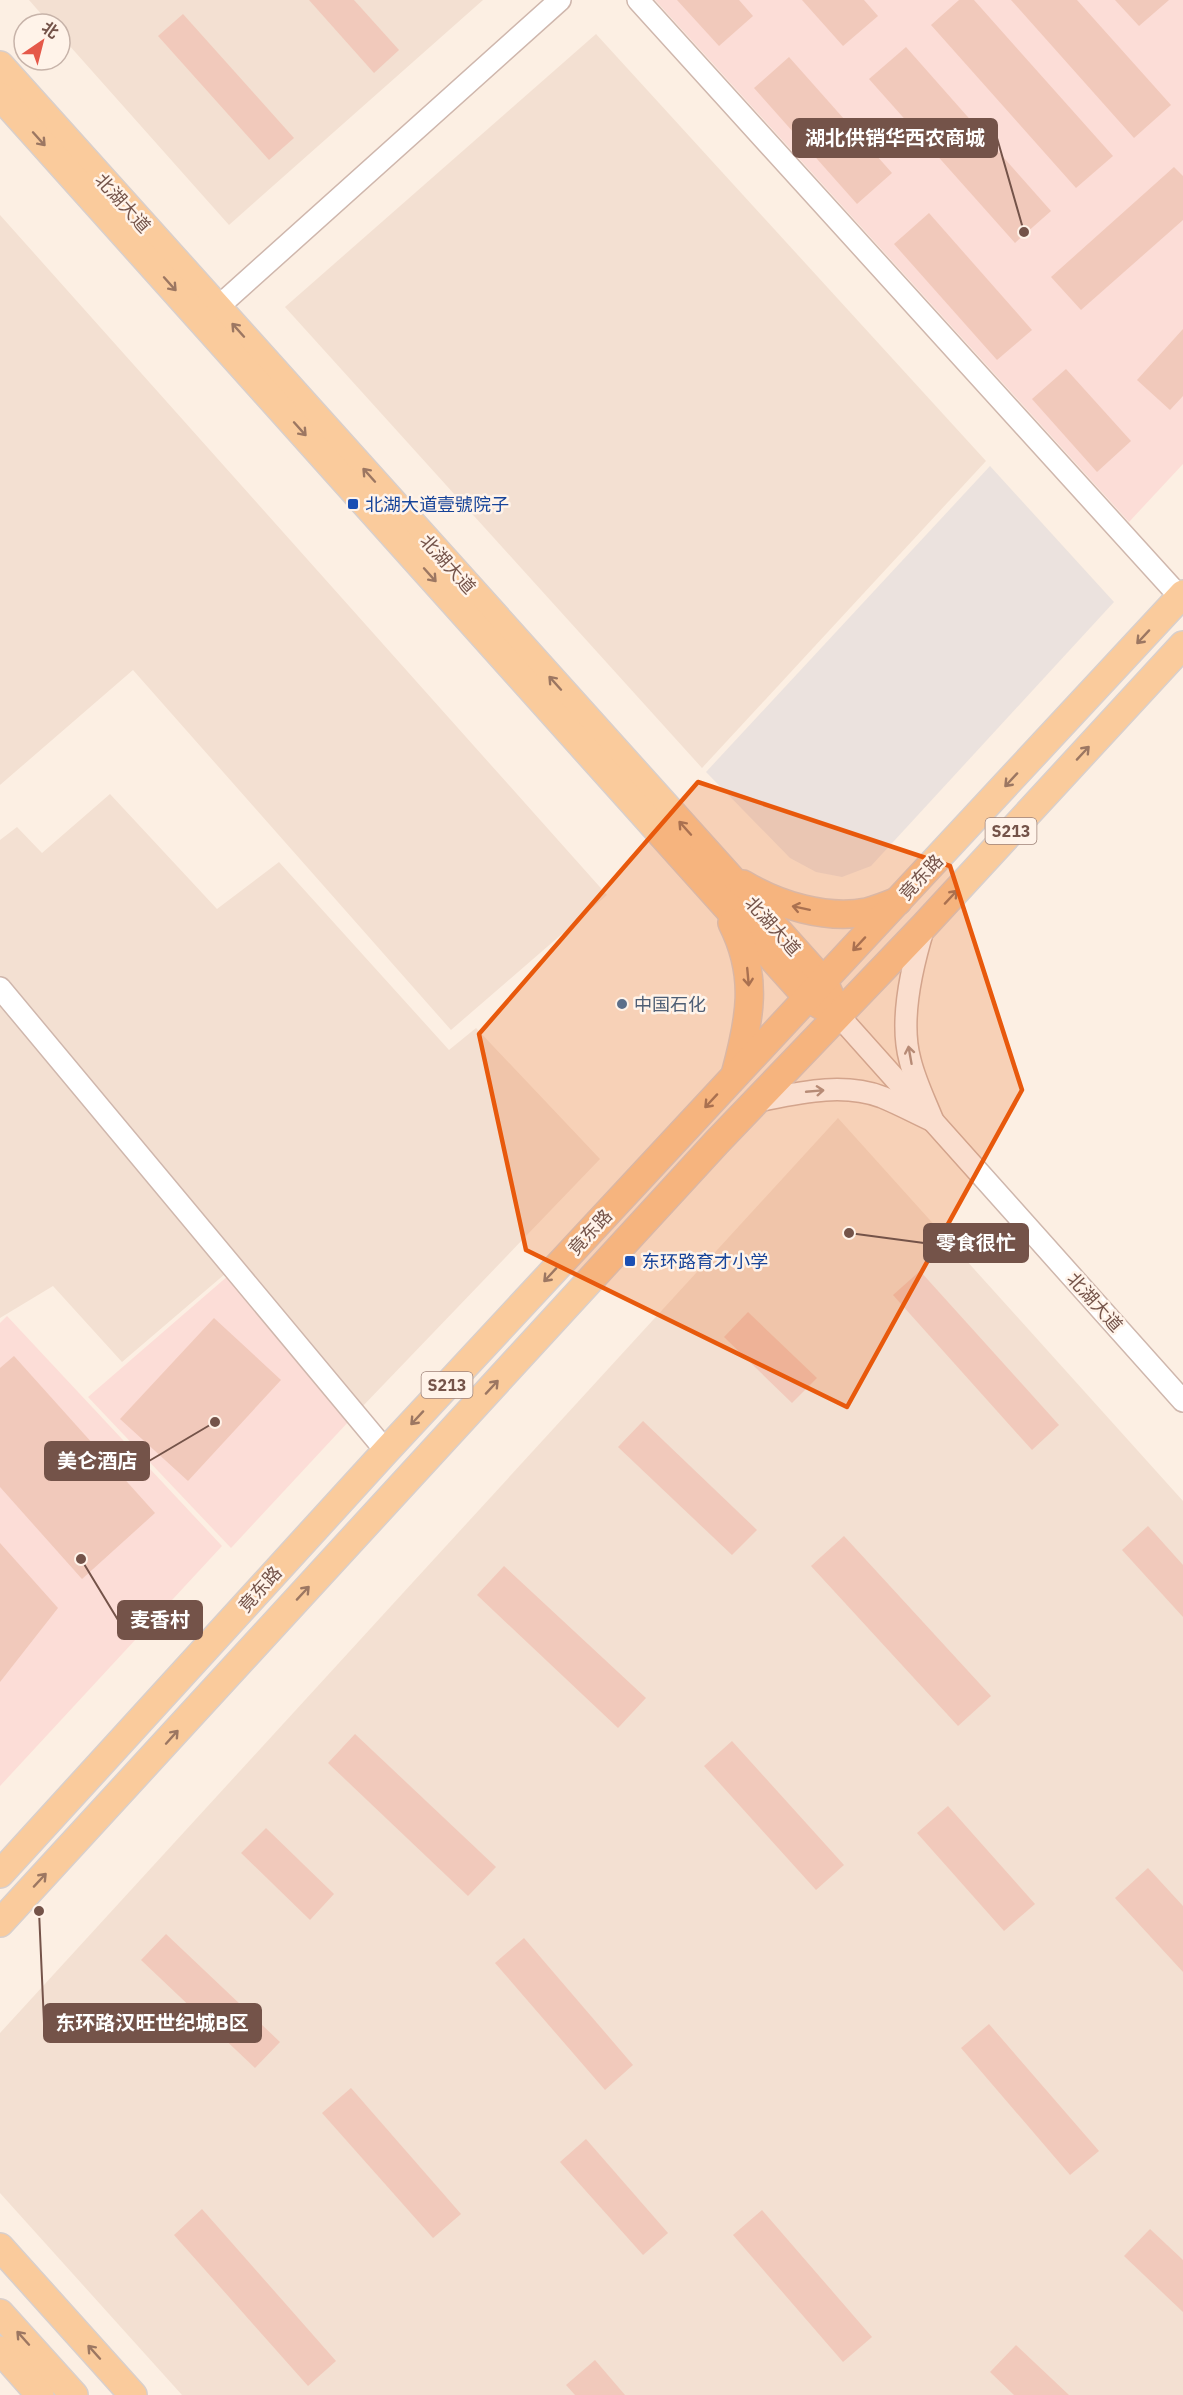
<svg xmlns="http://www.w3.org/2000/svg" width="1183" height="2395" viewBox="0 0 1183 2395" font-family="'IBM Plex Sans','Noto Sans SC',sans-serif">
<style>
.residential{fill:#f3e0d2}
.commercial{fill:#fcddd7}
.industrial{fill:#ebe2de}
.building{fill:#f1c9bb}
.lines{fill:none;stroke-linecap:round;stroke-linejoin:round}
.minor-casing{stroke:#cfb7ad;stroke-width:24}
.major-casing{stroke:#d8cfcc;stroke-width:30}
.minor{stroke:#fff;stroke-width:21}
.major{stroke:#facb9c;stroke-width:27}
.oneway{stroke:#9c7762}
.oneway2{stroke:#ac9892}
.marked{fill:#e8590c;fill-opacity:0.2;stroke:#e8590c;stroke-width:4.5;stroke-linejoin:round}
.transit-dot{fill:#1a4fb4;stroke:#fff3e9;stroke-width:2}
.service-dot{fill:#5c6f8a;stroke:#fff3e9;stroke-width:2}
.labels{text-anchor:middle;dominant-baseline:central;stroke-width:5;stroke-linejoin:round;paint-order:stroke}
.shield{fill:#fff3e9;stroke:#9e8379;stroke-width:1.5}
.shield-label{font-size:16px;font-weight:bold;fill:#745349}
.street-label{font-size:18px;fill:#745349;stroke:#fff3e9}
.transit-label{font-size:18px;fill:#164399;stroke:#fff3e9;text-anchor:start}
.service-label{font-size:18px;fill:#4e5e75;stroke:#fff3e9;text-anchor:start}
.leader{fill:none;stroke:#745349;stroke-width:2}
.callout-dot{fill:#745349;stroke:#fff3e9;stroke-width:2}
.callout{fill:#745349;stroke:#745349;stroke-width:2}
.callout-label{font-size:20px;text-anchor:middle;font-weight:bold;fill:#fff}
</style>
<rect width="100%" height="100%" fill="#fcefe3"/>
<g class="residential">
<polygon points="29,0 483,0 229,225 60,35 60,24 50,24"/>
<polygon points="596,34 986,461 702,768 285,307"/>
<polygon points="0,215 607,895 451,1030 133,670 0,785"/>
<polygon points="110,794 217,909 279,862 449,1050 476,1028 600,1159 361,1408 239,1262 122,1362 53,1286 0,1318 0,840 17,827 42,853"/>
<polygon points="838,1118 1183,1501 1183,2395 182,2395 0,2193 0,2033"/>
</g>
<g class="commercial">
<polygon points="655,0 1183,0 1183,464 1129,522"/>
<polygon points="229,1275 350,1420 231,1548 88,1397"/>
<polygon points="7,1316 222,1546 0,1786 0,1323"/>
</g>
<polygon class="industrial" points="990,466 1114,602 871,866 842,877 816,872 790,858 706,772"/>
<g class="building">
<polygon points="309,0 354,0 399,50 374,73"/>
<polygon points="677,0 739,0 753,16 719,46"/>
<polygon points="802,0 864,0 878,16 843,46"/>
<polygon points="959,0 974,0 1113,156 1076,188 931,25"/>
<polygon points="1011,0 1077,0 1171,105 1134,138"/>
<polygon points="1115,0 1169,0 1139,26"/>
<polygon points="183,14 294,138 269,160 158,36"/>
<polygon points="906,47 1051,211 1015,243 869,79"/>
<polygon points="789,57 892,173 857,204 754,88"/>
<polygon points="1174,167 1183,176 1183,220 1081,310 1051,277"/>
<polygon points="929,213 1032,330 997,360 894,244"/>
<polygon points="1183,329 1183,396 1170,410 1137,380"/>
<polygon points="1066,369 1131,441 1097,472 1032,399"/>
<polygon points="920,1271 1059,1425 1032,1450 893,1295"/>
<polygon points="748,1312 817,1378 792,1403 724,1337"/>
<polygon points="214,1318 281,1380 188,1481 120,1419"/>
<polygon points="14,1356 155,1513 82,1579 0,1487 0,1368"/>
<polygon points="643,1421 757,1530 732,1555 618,1447"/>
<polygon points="1148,1526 1183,1565 1183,1617 1122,1550"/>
<polygon points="844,1536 991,1696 958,1726 811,1566"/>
<polygon points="0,1543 58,1608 0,1682"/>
<polygon points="504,1566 646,1698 618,1728 477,1595"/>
<polygon points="355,1734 496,1867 468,1896 328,1763"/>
<polygon points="732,1741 844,1865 816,1890 704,1766"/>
<polygon points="948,1806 1035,1904 1004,1931 917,1833"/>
<polygon points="266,1828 334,1894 310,1920 241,1853"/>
<polygon points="1148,1868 1183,1906 1183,1972 1115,1898"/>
<polygon points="166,1934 280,2042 255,2068 141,1960"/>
<polygon points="524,1938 633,2065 605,2090 495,1963"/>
<polygon points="989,2024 1099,2151 1070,2175 961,2048"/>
<polygon points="351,2088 461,2214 433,2238 322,2113"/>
<polygon points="586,2139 668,2233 643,2255 560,2162"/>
<polygon points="202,2209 336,2361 308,2386 174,2235"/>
<polygon points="762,2210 872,2337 843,2362 733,2235"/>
<polygon points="1150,2229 1183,2260 1183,2312 1124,2256"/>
<polygon points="1016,2345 1069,2395 1014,2395 990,2372"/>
<polygon points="595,2360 625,2395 575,2395 566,2385"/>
</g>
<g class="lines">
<g class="minor-casing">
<g id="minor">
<polyline points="638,0 1180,597"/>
<polyline points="208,316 560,0"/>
<polyline points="0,988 386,1451"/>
<polyline points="839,1016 1183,1401"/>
<path d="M757,1101c41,-8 85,-19 125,-4 17,7 34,16 51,24 -8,-20 -18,-40 -23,-61 -11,-40 2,-94 14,-133"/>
</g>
</g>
<g class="major-casing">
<g id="major">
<polyline points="0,65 824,982 831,998"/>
<polyline points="0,96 808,998 822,1006"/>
<path d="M743,884c35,21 83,36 124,28 11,-3 21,-7 31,-11"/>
<path d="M732,923c27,53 18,97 3,152"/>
<polyline points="0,1874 386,1451 1183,594"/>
<polyline points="0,1923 717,1142 924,926 1183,645"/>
<polyline points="0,2247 133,2395"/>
<polyline points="0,2313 74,2395"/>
<polyline points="0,2350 40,2395"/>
</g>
</g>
<use href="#minor" class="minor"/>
<use href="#major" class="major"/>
</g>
<defs><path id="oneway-shaft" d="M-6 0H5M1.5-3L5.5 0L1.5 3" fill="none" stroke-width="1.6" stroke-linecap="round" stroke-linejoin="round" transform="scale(1.5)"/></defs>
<g class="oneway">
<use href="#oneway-shaft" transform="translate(39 139) rotate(48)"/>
<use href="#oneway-shaft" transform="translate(170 284) rotate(48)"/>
<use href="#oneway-shaft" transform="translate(238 330) rotate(-132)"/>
<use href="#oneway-shaft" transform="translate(300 429) rotate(48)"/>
<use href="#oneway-shaft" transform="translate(369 475) rotate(-132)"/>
<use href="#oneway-shaft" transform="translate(430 575) rotate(48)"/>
<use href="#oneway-shaft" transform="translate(1143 637) rotate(133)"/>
<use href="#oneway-shaft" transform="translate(555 683) rotate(-132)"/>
<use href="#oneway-shaft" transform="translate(1083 753) rotate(-47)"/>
<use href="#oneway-shaft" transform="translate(1011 780) rotate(133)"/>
<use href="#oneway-shaft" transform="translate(685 828) rotate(-132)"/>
<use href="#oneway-shaft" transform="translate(951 897) rotate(-47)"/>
<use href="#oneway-shaft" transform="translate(801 908) rotate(-168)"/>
<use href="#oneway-shaft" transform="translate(859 944) rotate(133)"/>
<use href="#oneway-shaft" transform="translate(748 977) rotate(85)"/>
<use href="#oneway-shaft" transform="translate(711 1101) rotate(133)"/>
<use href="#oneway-shaft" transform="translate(550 1275) rotate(133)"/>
<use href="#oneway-shaft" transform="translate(492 1387) rotate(-47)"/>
<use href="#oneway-shaft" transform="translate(417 1418) rotate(133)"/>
<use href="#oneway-shaft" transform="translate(303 1593) rotate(-47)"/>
<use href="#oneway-shaft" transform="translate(172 1737) rotate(-48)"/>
<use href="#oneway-shaft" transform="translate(40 1880) rotate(-47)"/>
<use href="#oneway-shaft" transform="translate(23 2338) rotate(-132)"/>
<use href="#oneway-shaft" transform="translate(94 2352) rotate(-132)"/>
</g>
<g class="oneway2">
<use href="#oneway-shaft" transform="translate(910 1055) rotate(-100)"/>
<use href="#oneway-shaft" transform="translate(815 1091) rotate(-5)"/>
</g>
<path class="marked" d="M698,782l252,84 72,224 -175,317 -321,-157 -47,-216z"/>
<g class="transit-dot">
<rect x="347" y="498" width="12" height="12" rx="3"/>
<rect x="624" y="1255" width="12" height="12" rx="3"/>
</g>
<circle class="service-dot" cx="622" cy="1004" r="6"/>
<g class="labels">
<g class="shield">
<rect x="985.5" y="818" width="51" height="26" rx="4.5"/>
<rect x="421.5" y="1372" width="51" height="26" rx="4.5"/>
</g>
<g class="shield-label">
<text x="1011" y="831">S213</text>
<text x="447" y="1385">S213</text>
</g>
<g class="street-label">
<text transform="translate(123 203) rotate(48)">北湖大道</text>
<text transform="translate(448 564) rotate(48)">北湖大道</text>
<text transform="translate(921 877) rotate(-47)">竟东路</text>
<text transform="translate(773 926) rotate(48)">北湖大道</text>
<text transform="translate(590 1232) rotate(-47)">竟东路</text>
<text transform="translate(1095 1302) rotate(48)">北湖大道</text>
<text transform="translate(260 1589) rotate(-48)">竟东路</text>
</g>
<g class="transit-label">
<text x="365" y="504">北湖大道壹號院子</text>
<text x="642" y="1261">东环路育才小学</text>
</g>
<g class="service-label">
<text x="634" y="1004">中国石化</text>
</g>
</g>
<path class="leader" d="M1024 232L997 138M849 1233L924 1243M215 1422L149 1461M81 1559L118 1620M39 1911L44 2023"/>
<g class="callout-dot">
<circle cx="1024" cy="232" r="6"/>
<circle cx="849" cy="1233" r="6"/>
<circle cx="215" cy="1422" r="6"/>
<circle cx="81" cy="1559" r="6"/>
<circle cx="39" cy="1911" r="6"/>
</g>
<g class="callout">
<rect x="793" y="119" width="204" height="38" rx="6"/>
<rect x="924" y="1224" width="104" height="38" rx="6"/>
<rect x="45" y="1442" width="104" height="38" rx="6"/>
<rect x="118" y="1601" width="84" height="38" rx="6"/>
<rect x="44" y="2004" width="217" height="38" rx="6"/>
</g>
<g class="callout-label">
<text x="895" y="145">湖北供销华西农商城</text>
<text x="976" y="1250">零食很忙</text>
<text x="97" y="1468">美仑酒店</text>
<text x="160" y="1627">麦香村</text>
<text x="152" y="2030">东环路汉旺世纪城B区</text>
</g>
<g transform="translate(42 42) rotate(35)"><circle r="28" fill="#fff3e9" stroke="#c7b3a9" stroke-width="1.5"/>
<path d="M0-4.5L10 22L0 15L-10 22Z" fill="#e55849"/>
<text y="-9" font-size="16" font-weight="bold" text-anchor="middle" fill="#745349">北</text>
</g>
</svg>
